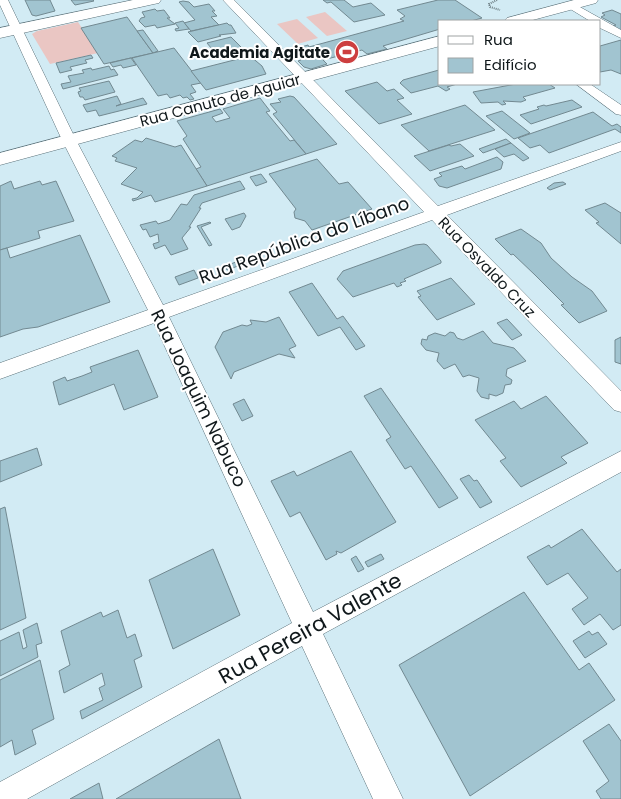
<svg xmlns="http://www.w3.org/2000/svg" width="621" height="799" viewBox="0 0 621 799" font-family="Poppins,sans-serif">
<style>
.green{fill:#eac6c3}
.building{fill:#a1c4d0;stroke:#728991}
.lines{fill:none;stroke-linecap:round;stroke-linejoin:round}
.street-casing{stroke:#5b7179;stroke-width:1}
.secondary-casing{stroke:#5b7179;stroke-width:1}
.path{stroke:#6f8086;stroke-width:2;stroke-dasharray:1 1;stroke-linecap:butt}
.street{fill:#fff;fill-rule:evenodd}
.secondary{fill:#fff;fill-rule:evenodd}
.labels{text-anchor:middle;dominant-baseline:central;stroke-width:4;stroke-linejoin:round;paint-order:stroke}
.far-poi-label{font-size:15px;font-weight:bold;fill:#10181b;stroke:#fff;text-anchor:end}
.far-street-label{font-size:15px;fill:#10181b;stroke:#fff}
.street-label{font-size:18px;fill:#10181b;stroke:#fff}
.near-street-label{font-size:21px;fill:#10181b;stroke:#fff}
</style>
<rect width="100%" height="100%" fill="#d2ebf4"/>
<g class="green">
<polygon points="325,12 347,31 327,36 306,17"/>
<polygon points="297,19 318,38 298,44 277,24"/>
<polygon points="78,22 98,53 50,64 32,34 37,31"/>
</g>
<g class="building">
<polygon points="25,0 50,0 55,11 36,16 32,15"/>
<polygon points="71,0 93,0 94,1 75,5"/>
<polygon points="323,0 344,0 353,7 371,3 385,15 354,22 331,2 327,3"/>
<polygon points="438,0 455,0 482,18 471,21 440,21 440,29 383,46 387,49 367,54 362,50 323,60 327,64 311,69 304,67 298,61 301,60 291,50 308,45 309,47 404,21 400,19 405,16 397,10"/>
<polygon points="183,1 189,2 194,7 209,4 215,11 212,11 217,16 211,17 219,25 191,31 184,23 195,20 179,2"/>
<polygon points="155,9 157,11 164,10 170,18 167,18 175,24 157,28 155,25 145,27 139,21 141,18 145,17 142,12"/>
<polygon points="612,10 621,14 621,32 612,26 616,25 601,17 605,15 602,13"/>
<polygon points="127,17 153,53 104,64 81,28"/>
<polygon points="183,21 189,29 176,31 175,29 179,28 175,23"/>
<polygon points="227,23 229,25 231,25 236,33 219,35 221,36 198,42 188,32"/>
<polygon points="143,30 158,51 153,53 137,31"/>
<polygon points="231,37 246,52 220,59 207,43"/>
<polygon points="621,40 621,74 611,70 600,72 600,46"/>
<polygon points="174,48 201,83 191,85 196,92 190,94 194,99 190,100 187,97 183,98 180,95 170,98 167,94 158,96 132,58"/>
<polygon points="91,55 93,58 85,60 87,63 70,67 72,70 60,73 56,63"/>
<polygon points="250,56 262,66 266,74 206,90 191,71"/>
<polygon points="131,58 136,65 123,68 121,65 113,67 110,63"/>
<polygon points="109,66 111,70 114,69 118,75 63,89 61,84 71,82 68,76 84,73 82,70 91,68 92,70"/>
<polygon points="439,70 440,84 457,84 447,87 450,89 446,91 438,86 411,93 400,83 403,80"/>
<polygon points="109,81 115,92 85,100 83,97 80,97 78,92 81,91 79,88"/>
<polygon points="377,82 387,91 394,89 404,98 397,100 412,114 379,124 345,91"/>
<polygon points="516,84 549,84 555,88 523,97 526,100 521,102 503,101 506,104 502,105 498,102 481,103 473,92"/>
<polygon points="117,96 121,104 116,106 143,98 147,104 99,116 96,110 87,112 83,105"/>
<polygon points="290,96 294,97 337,144 306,154 273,114 277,112 270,104 281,102 278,99"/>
<polygon points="260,98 270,111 266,112 290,141 294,140 306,154 207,186 196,169 201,167 183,139 187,136 177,121 220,109 223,113 212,117 216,122 230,118 223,109"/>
<polygon points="572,100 582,107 531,124 520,115 539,109 537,107 544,105 546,106"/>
<polygon points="465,105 495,130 429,151 401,125"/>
<polygon points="502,111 530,133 514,139 486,116"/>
<polygon points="593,112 612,126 617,124 621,127 621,133 615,129 549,153 540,145 530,148 518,138"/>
<polygon points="146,138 175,147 181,145 207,186 155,202 151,195 133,201 132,199 137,198 143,192 121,184 137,168 115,161 117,158 112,156 135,140 142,142"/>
<polygon points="506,139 511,143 483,153 479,149"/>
<polygon points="511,143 529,158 523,161 514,154 504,157 495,149"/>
<polygon points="460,144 474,156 430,171 414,156 449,145 451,146"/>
<polygon points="497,157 503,162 501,169 447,188 439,186 434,179 442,176 439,173 462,166 465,169"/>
<polygon points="317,159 339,184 348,182 372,209 312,230 305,221 295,218 294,212 296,209 269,174"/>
<polygon points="261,174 267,182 256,186 250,177"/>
<polygon points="11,181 14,189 40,181 42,185 56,181 74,221 38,231 40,238 0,250 0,186"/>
<polygon points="240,181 245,189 202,203 199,208 201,208 189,227 191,227 182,238 188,249 171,255 165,245 155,249 153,244 159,242 158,234 150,237 146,229 143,230 140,225 156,221 158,224 170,220 181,204 187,205 194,195"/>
<polygon points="563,182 566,184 550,190 547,188 554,183"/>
<polygon points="605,203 621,213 621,244 596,223 599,222 585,210"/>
<polygon points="244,213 246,216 240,227 232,230 225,219"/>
<polygon points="210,222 211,223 201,227 212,245 209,246 197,226"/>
<polygon points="521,229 541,243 551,258 572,277 592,291 607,311 579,323 561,305 564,304 535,275 513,254 511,255 495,239"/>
<polygon points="80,235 110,302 38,327 23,329 0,337 0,250 7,248 10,258"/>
<polygon points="424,244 427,245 441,261 441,263 404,279 406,281 400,283 402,285 397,287 394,283 353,297 337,279 343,271 415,245"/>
<polygon points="247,258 249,262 227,270 225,266"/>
<polygon points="194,270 198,278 179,285 175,277"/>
<polygon points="451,278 475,304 437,320 418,297 421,296 417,291"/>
<polygon points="312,283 337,319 343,316 365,346 356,350 340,327 318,336 289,292"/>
<polygon points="279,317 296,346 289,349 295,358 279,354 234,372 231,379 215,347 223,332 242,325 247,326 252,324 250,320 266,322"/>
<polygon points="507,319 508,320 522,335 512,340 497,323"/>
<polygon points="483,331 493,343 514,348 526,361 507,369 506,376 512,380 511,384 505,385 503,393 496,396 489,394 489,399 481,397 477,391 479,378 469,375 463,377 455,364 444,369 437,361 439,353 426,350 421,344 422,339 427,340 428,336 435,333 445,336 450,332 454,333 457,338 463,340"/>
<polygon points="621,337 621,364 615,362 615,340"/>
<polygon points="138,350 158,397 124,410 114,384 59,405 53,382 65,377 67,381 82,376 92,372 90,367"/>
<polygon points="381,388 458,498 439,508 411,466 405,469 386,440 391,437 364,396"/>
<polygon points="546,396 588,443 561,457 567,463 521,487 500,461 506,458 475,420 514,401 521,409"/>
<polygon points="244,399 253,416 242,421 233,404"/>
<polygon points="37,448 42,465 0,482 0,461"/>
<polygon points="351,451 396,522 341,553 336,551 337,554 326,560 300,512 290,517 271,481 294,471 297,476"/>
<polygon points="469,475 474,481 477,480 492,502 480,508 460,479"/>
<polygon points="5,507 26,618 0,630 0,509"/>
<polygon points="582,529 617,572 621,569 621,625 613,630 600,614 584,625 572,609 588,598 568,573 547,585 527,557 549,545 551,548"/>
<polygon points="213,549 240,615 173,649 149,580"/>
<polygon points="381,554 384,559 368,567 365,562"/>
<polygon points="356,556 364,569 358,572 351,559"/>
<polygon points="524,592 579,670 589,663 615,700 470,796 399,665"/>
<polygon points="118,610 127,638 135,634 142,656 134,660 142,687 82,719 80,711 103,700 99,688 105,685 102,673 64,693 59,671 70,665 61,631 101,612 103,617"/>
<polygon points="37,623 42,643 36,645 38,657 0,676 0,641 19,632 23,649 27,647 23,630"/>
<polygon points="589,631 592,635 598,632 607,644 585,658 573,641"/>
<polygon points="40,660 54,719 32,730 36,744 15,755 12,740 0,747 0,680"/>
<polygon points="609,724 621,741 621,799 601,799 596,791 609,781 583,741"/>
<polygon points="219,739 241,799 116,799"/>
<polygon points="99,783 103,799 70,799"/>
</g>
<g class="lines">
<g class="street-casing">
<g id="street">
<polygon points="0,0 8,0 76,140 163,305 424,212 223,0 234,0 438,206 621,142 621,151 447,215 621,391 621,412 614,410 432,220 169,317 313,612 621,451 621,472 323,634 403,799 373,799 302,646 27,799 0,799 0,782 292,623 154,323 0,379 0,363 148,310 62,140 0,5"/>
<polygon points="571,2 621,30 621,38 600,28 600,21 590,21 567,7 566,5"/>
<polygon points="576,84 590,84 621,105 621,115 616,114"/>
</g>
</g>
<g class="secondary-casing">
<g id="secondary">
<polygon points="133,0 161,0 159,3 154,4 0,38 0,28"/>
<polygon points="574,0 598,0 596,3 529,21 504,21 507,18"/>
<polygon points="440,36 440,46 0,165 0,153"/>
</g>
</g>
<polyline class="path" points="497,0 489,4 490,7 500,10"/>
<use href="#street" class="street"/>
<use href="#secondary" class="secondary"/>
</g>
<defs>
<g id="stadium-disc" transform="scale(1.25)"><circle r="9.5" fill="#cd3e3f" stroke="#fff"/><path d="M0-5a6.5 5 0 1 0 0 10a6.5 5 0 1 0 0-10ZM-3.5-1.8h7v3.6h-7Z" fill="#fff"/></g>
</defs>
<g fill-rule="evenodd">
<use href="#stadium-disc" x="347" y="52"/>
</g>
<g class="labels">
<g class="far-poi-label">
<text x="330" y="52">Academia Agitate</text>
</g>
<g class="far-street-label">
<text transform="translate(220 100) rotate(-15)">Rua Canuto de Aguiar</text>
<text transform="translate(487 267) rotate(46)">Rua Osvaldo Cruz</text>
</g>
<g class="street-label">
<text transform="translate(304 240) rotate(-20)">Rua República do Líbano</text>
<text transform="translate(199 398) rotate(64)">Rua Joaquim Nabuco</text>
</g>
<g class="near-street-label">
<text transform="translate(310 628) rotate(-29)">Rua Pereira Valente</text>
</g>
</g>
<rect x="438" y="20" width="162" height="65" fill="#ffffff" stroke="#9fa3a4"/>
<rect x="448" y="36" width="25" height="8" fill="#ffffff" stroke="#9fa3a4"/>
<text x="484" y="45" font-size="15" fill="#10181b">Rua</text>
<rect x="448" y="58" width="25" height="15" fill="#a1c4d0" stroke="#9fa3a4"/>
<text x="484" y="70" font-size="15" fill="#10181b">Edifício</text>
</svg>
